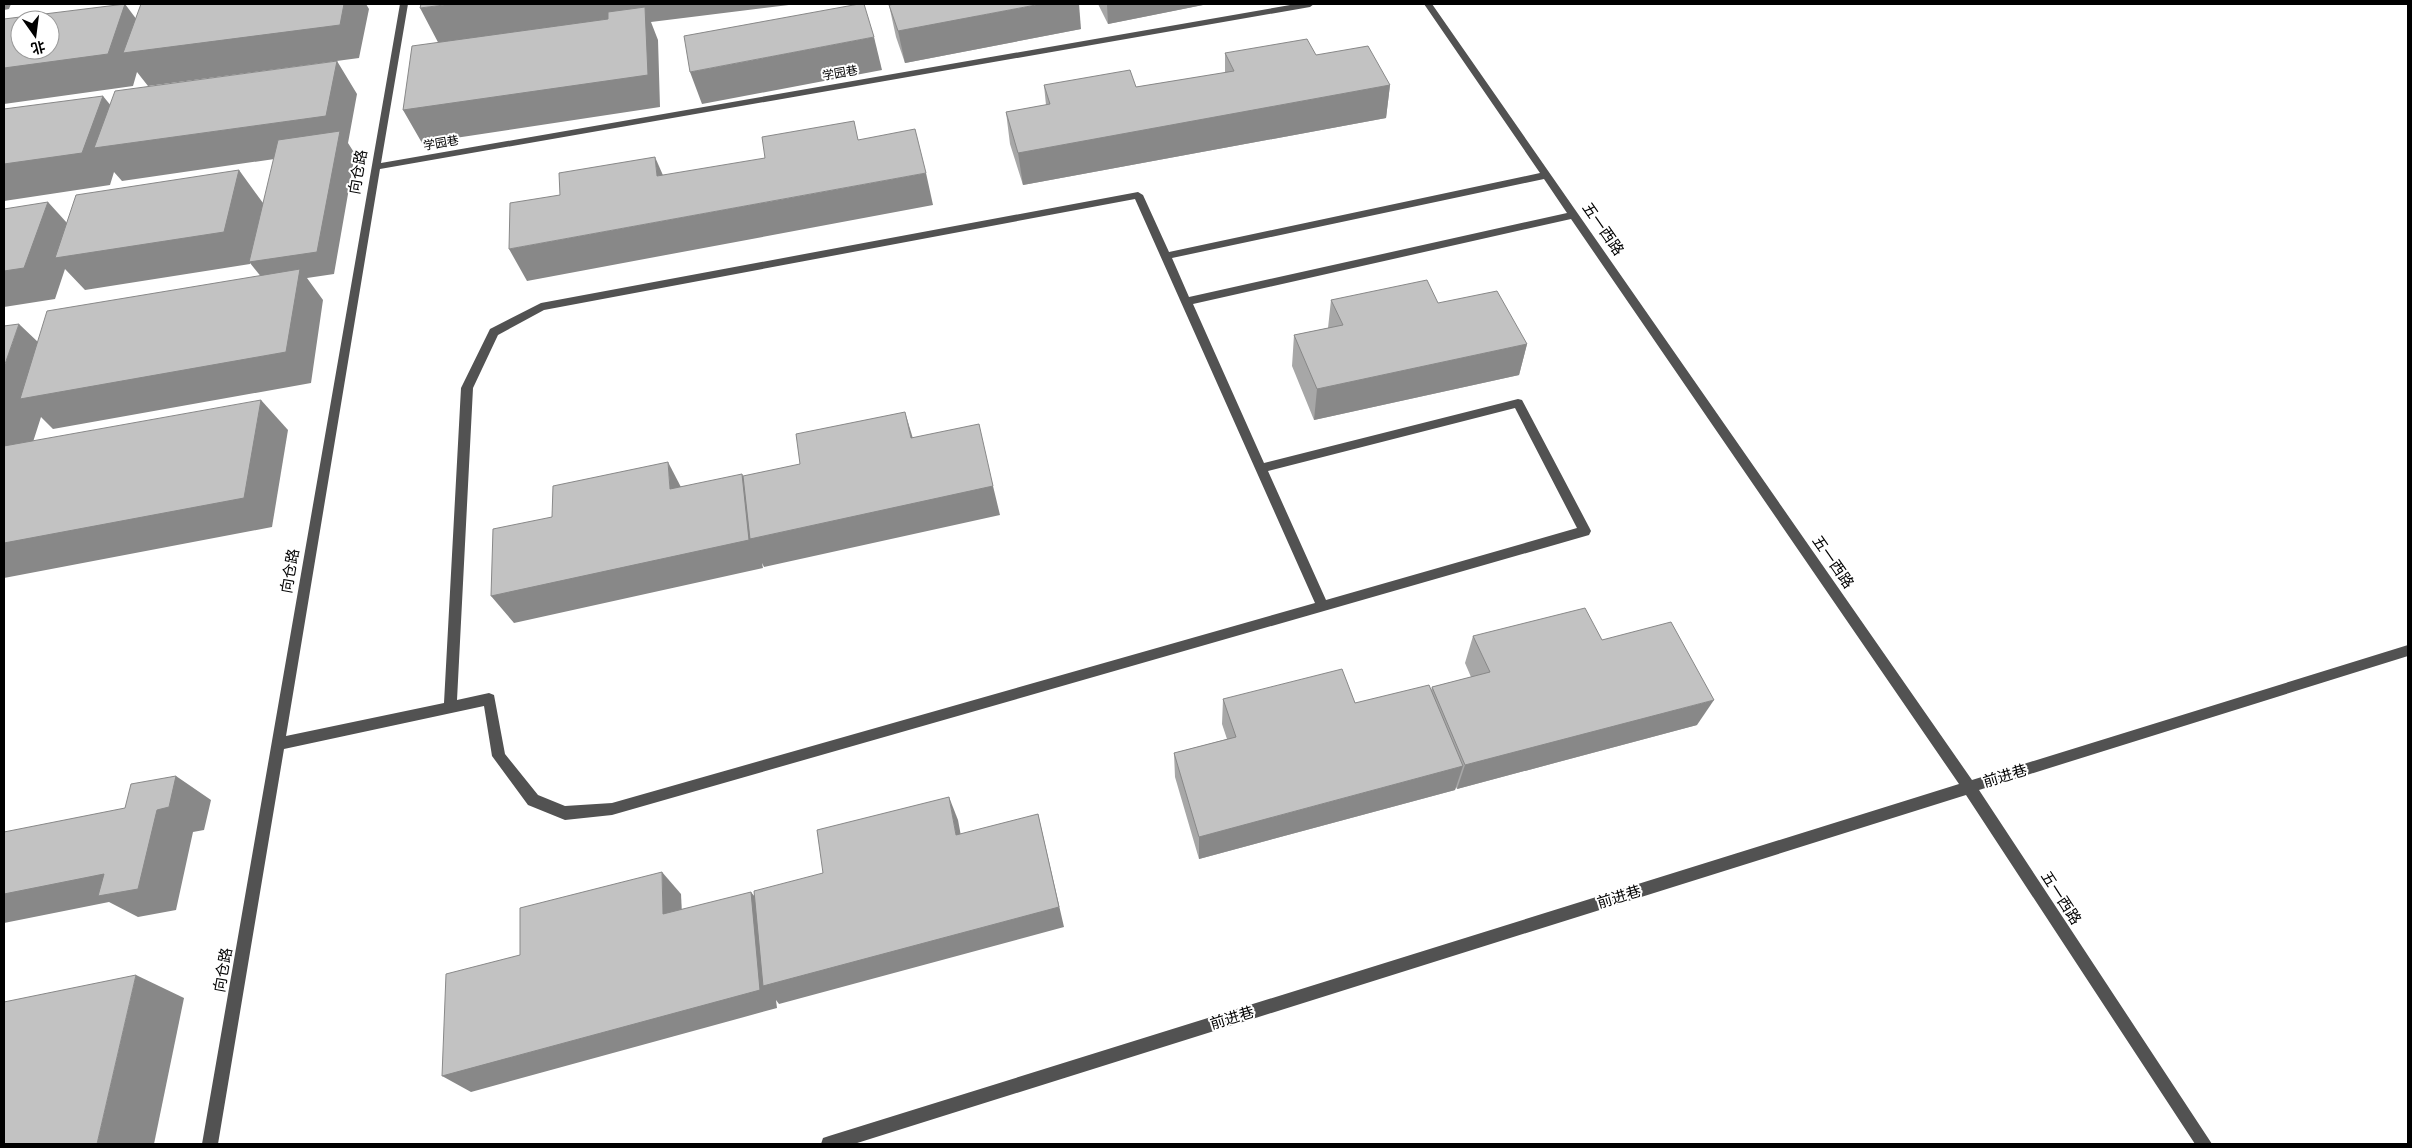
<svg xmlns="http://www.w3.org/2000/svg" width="2412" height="1148" viewBox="0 0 2412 1148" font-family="Jost,'Noto Sans SC',sans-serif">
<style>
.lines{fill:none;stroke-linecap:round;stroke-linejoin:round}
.minor{fill:#525252;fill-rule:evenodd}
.wall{fill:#a7a7a7}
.shaded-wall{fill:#888}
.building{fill:#c2c2c2;stroke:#888;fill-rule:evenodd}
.labels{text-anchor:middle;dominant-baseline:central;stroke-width:4;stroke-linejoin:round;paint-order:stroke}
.far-street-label{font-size:12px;fill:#000;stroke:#fff}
.street-label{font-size:15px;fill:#000;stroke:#fff}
</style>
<rect width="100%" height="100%" fill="#fff"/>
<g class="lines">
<path class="minor" d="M400,4h8l-27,159 915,-159h18l-4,3 -930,162 -94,567 158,-33 17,-315 29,-59 51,-26 597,-111 5,3 26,57 371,-79 -116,-169h8l540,776 436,-135v11l-429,134 233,354h-17l-229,-349 -1112,349h-33l2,-6 6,-2 1130,-352 -388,-565 -378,85 71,159 254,-64 4,1 67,127 2,4 -2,4 -977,280 -47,5 -37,-15 -36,-49 -8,-50 -200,43 -66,395h-16zM1544,179l23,34 -378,84 -17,-39zM1135,199l180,404 -703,200 -47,3 -27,-11 -33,-41 -11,-59 -5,-2 -32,7 16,-312 25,-53 46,-25zM1515,408l62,120 -251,72 -58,-129z"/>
</g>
<g class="wall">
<polygon points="1098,4 1203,4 1203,5 1108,24"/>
<polygon points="889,5 1081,29 905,63 896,37"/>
<polygon points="1225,53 1316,55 1390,85 1386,118 1023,185 1010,144 1006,112 1046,105 1044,85 1136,87 1225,73"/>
<polygon points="1331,300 1438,303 1527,344 1519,375 1314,420 1292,366 1294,335 1328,328"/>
<polygon points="1473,636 1602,640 1697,725 1457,789 1456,787 1455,790 1199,859 1175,777 1174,753 1227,739 1222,724 1223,699 1355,703 1431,690 1432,687 1471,677 1465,663"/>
</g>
<g class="shaded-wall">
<polygon points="4,4 11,4 9,9 4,10"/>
<polygon points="125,4 149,36 344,4 366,4 369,9 359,58 148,86 137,72 133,86 4,104 4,68"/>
<polygon points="452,4 797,4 651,22 658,40 660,107 422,143 403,110 441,48 420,8"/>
<polygon points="1041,4 1079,4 1081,29 905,63 898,31"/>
<polygon points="1107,4 1203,4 1203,5 1108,24"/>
<polygon points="874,37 882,70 702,104 690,72"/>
<polygon points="337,61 357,94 348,143 355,154 334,274 307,278 323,300 311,383 53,429 41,417 33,442 4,447 4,367 19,324 59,362 267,284 250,263 250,264 85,290 65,269 55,299 4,307 4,271 48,202 77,234 239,170 263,203 336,150 122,181 114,172 110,185 4,201 4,164 103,96 129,128"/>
<polygon points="1390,85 1386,118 1023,185 1018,153"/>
<polygon points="655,157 669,189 657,176"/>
<polygon points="926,173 933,205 527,281 509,249"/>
<polygon points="1527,344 1519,375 1314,420 1317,389"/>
<polygon points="261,400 288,430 272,527 4,578 4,543"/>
<polygon points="905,412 914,442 911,438"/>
<polygon points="668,462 683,491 670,489"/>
<polygon points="742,474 755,503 993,486 1000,515 764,567 762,563 763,568 514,623 491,596"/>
<polygon points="1714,700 1697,725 1457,789 1465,765"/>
<polygon points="1463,766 1455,790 1199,859 1199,837"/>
<polygon points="176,776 211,800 204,830 193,832 176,910 138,917 109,902 4,923 4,894 157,810"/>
<polygon points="949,797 958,820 965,857 956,835"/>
<polygon points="1038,814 1064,927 779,1004 776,1000 777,1008 471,1092 442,1076 751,892 767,912"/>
<polygon points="662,872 681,894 683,934 663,914"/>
<polygon points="136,975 184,998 154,1144 97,1144"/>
</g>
<g class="building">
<path d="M125,4l-17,50 -104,14v-49zM20,20h30v30h-30z"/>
<polygon points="141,4 344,4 340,25 123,53"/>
<polygon points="421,4 452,4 420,8"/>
<polygon points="859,4 864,4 874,37 690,72 684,36"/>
<polygon points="895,4 1041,4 898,31 889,5"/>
<polygon points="645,7 648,75 403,110 412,46 608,19 608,12"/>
<polygon points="1307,39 1316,55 1368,46 1390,85 1018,153 1006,112 1050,104 1044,85 1130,70 1136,87 1234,71 1225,53"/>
<polygon points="337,61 326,116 94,148 115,91"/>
<polygon points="103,96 82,153 4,164 4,109"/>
<polygon points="854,121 858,140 915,129 926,173 509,249 510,203 560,195 559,173 655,157 657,176 765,158 762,137"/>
<polygon points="340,131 317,252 249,262 278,140"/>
<polygon points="239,170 224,232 55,258 76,195"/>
<polygon points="48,202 24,268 4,271 4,209"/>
<polygon points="300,269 286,352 20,399 47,311"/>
<polygon points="1427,280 1438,303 1497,291 1527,344 1317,389 1294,335 1343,325 1331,300"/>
<polygon points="19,324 4,367 4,326"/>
<polygon points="261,400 244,498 4,543 4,446"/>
<polygon points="905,412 911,438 979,424 993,486 750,539 743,476 800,464 796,434"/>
<polygon points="668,462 670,489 742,474 749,540 491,596 493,529 552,517 553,486"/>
<polygon points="1585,608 1602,640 1671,622 1714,700 1465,765 1432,687 1490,672 1473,636"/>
<polygon points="1342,669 1355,703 1429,685 1463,766 1199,837 1174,753 1236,737 1223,699"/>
<polygon points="176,776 169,807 157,810 138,889 98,896 104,874 4,894 4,832 125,808 131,784"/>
<polygon points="949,797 956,835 1038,814 1059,907 763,986 754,891 823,873 817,830"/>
<polygon points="662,872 663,914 751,892 760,990 442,1076 446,974 520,955 520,908"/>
<polygon points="136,975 97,1144 4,1144 4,1002"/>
</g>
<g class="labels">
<g class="far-street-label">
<text transform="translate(840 73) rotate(-10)">学园巷</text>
<text transform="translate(441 143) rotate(-10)">学园巷</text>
</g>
<g class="street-label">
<text transform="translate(358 172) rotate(-80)">向仓路</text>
<text transform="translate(1603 229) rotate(55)">五一西路</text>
<text transform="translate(1833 562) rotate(55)">五一西路</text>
<text transform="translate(290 571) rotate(-80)">向仓路</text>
<text transform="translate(2005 776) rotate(-17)">前进巷</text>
<text transform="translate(1619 897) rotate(-17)">前进巷</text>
<text transform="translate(2061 898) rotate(57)">五一西路</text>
<text transform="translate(223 970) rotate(-80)">向仓路</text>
<text transform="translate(1232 1018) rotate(-17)">前进巷</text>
</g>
</g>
<rect width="2412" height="1148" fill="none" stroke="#000000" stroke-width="10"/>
<g transform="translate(35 35) rotate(166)"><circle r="24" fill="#ffffff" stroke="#999999"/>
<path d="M0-4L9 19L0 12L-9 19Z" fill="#000000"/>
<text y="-8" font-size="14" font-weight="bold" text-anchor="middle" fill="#000000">北</text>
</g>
</svg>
